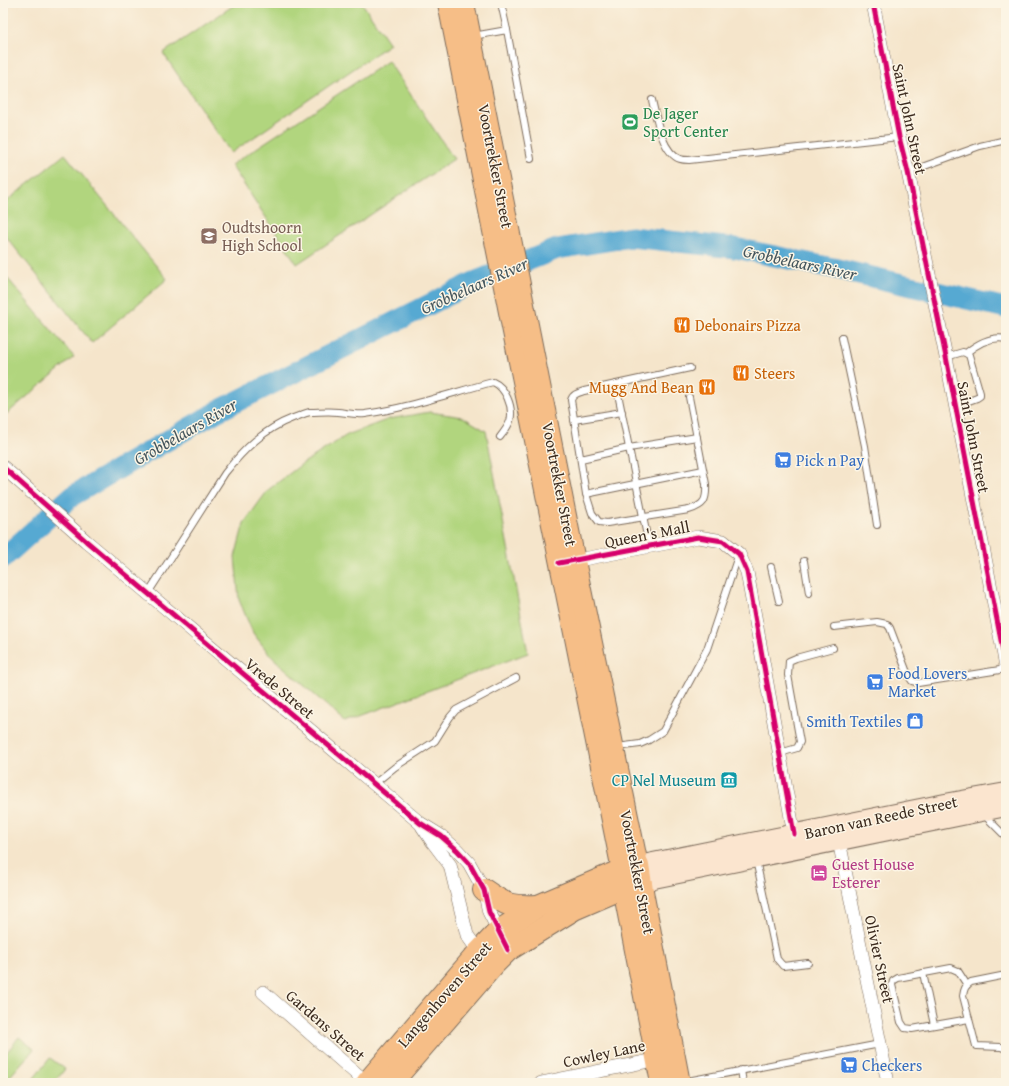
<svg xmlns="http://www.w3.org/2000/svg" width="1009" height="1086" viewBox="0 0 1009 1086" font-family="'Gentium Book Plus',serif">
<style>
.pitch{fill:#b1d57e;stroke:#76804e}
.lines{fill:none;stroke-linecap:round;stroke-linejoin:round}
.river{stroke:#57a9d2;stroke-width:21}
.lane-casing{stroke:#7c6b5b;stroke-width:8}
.street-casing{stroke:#7c6b5b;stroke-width:14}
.secondary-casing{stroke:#7c6b5b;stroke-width:20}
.primary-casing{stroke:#7c6b5b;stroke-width:22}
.highway-casing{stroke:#7c6b5b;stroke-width:24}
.lane{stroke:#fff;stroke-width:6}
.street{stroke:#fff;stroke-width:13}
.secondary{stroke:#fbe5cf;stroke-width:18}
.primary{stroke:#f6be87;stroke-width:20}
.highway{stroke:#f6be87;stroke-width:22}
.cycleway-casing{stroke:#fcf5e5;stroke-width:8}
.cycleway{stroke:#d6006c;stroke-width:5}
.labels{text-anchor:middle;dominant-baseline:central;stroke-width:3;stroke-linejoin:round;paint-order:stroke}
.leisure-label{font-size:16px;fill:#27864d;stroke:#fcf5e5;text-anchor:start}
.street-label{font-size:16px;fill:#3b2a1e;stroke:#fcf5e5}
.education-label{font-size:16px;fill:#785e54;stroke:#fcf5e5;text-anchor:start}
.food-label{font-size:16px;fill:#c56008;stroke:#fcf5e5;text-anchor:start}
.shop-label{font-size:16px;fill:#366cbe;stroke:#fcf5e5;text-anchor:start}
.culture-label{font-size:16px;fill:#0d838f;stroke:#fcf5e5;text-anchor:end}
.hotel-label{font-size:16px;fill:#b23c85;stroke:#fcf5e5;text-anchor:start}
.water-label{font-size:17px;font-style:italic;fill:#45565d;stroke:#fcf5e5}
</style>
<rect width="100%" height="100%" fill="#fcf5e5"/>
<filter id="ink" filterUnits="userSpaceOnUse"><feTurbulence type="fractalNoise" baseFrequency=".025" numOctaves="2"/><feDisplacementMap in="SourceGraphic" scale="8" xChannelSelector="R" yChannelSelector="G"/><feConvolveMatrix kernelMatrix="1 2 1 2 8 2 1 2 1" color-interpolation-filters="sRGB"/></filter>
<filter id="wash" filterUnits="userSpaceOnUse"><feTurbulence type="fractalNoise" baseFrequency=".012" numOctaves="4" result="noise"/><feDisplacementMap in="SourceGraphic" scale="16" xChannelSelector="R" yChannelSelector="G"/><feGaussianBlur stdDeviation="0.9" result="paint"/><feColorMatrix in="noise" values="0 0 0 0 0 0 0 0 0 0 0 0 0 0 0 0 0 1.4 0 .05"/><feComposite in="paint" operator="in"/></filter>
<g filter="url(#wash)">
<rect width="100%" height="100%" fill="#f5e5cb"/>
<g class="pitch">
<polygon points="237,3 362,3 390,44 231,153 163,53"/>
<polygon points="388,61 454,159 297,264 231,165"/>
<polygon points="65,154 167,279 92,343 3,233 3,204"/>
<polygon points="3,273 74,357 3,417"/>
<polygon points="430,412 463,417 486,431 528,653 345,722 271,656 253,633 239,600 235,557 244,523 268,490 302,464 347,435 389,419"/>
<polygon points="19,1037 34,1049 6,1081 3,1079 3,1057"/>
<polygon points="50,1058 65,1069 54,1083 30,1083"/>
</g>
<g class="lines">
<polyline class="river" points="3,558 72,496 218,411 474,282 557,249 631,237 735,248 833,268 1006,308"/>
</g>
</g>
<g filter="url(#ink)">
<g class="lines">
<g class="lane-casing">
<g id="lane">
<polyline points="501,3 507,30"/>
<polyline points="473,36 507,30 531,159"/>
<path d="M652,100c4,17 10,53 28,59 3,1 7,1 9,1l210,-23"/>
<polyline points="908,172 980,146 1006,140"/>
<polyline points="842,338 865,446 877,525"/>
<path d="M966,353c11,-9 26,-17 40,-14"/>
<polyline points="946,357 963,352 969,355 980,393 980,396 977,398 955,406"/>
<polyline points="616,384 649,546"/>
<path d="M689,397l17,87c1,17 -2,21 -17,26l-82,13 -8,-1 -7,-9 -6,-19 -15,-94c2,-6 7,-7 13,-9l106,-23"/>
<polyline points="574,420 622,412"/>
<polyline points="581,459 629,448 697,437"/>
<polyline points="586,494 703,470"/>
<polyline points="804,561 809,593"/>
<polyline points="771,567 779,601"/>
<path d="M148,593l24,-37 53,-83c19,-24 39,-44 68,-55 6,-2 12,-5 17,-6 9,0 19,-1 28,0 9,1 18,3 27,2 43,-6 86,-21 128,-32 12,5 21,25 17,39 -2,6 -6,11 -10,16"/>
<polyline points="834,627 877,622 887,624 890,628 908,675 912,681 918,683 1006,669"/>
<polyline points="617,747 640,744 649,740 663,731 707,649 738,556"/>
<polyline points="780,753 797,748 800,742 788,675 789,661 796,658 833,648"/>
<polyline points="374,784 395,767 435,741 450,717 456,710 516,678"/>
<polyline points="984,815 1006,837"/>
<polyline points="756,860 777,959 783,966 808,963"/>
<polyline points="923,973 934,1025"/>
<path d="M1006,975l-35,7c-6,4 -7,7 -8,14l13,50 25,1 5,2"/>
<polyline points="967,985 958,971 951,968 898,978 893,981 892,985 901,1022 905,1028 912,1029 969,1019"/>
<polyline points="741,1070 743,1083"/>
<polyline points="682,1082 880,1044"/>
</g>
</g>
<g class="street-casing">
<g id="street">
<polyline points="873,3 899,137 908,172 946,357 1006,666"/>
<polyline points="3,467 86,541 374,784 420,823 441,836 457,850 469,863 484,890 489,912 502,937"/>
<polyline points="568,562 698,537 723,541 739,554 747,572 794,834"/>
<polyline points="422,826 432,841 450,865 467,935 479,952 483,955"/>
<polyline points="839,841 888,1083"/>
<polyline points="263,992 367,1083"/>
<polyline points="541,1083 664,1058"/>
</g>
</g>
<g class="secondary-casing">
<g id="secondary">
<polyline points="638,865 945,803 1006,792"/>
<polyline points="641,884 654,879 1006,807"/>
</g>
</g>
<g class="primary-casing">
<g id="primary">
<polyline points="448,3 510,317 622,870"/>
<polyline points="464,3 575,561 638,865"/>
</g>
</g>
<g class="highway-casing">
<g id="highway">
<polyline points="622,875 624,889 662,1083"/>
<path d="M484,890c23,16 26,17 54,16"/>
<polyline points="367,1083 479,952 499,931 538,906 622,870 638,865 643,897 679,1083"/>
<polyline points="391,1083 494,964 508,950 574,909 611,893 641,884"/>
</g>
</g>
<use href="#lane" class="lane"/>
<use href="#street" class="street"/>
<use href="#secondary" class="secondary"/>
<use href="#primary" class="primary"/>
<use href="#highway" class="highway"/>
<g class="cycleway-casing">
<g id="cycleway">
<polyline points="873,3 899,137 908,172 946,357 1006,666"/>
<polyline points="3,467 86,541 374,784 420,823 441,836 457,850 469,863 484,890 489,912 508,950"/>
<polyline points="559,563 698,537 723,541 739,554 747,572 794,834"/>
</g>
</g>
<use href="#cycleway" class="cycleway"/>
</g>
</g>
<defs>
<g id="stadium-square" transform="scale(0.9)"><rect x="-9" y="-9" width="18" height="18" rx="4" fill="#2e9e5b" stroke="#fcf5e5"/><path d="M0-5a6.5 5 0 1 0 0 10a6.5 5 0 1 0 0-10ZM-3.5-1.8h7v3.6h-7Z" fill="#fff"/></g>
<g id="school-square" transform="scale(0.9)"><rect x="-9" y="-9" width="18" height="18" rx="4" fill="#8d6e63" stroke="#fcf5e5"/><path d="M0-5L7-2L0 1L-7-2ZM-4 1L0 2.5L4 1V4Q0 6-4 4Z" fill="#fff"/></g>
<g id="restaurant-square" transform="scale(0.9)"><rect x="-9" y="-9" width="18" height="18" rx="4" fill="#e8710a" stroke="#fcf5e5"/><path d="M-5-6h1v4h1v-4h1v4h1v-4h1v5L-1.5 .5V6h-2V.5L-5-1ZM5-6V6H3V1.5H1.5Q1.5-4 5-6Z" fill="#fff"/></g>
<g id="supermarket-square" transform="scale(0.9)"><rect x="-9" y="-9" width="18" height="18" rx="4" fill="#3f7fe0" stroke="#fcf5e5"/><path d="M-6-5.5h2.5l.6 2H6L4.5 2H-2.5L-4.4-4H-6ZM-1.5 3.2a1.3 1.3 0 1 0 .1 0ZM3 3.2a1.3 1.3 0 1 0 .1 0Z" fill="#fff"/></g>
<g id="shop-square" transform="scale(0.9)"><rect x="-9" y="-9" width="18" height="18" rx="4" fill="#3f7fe0" stroke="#fcf5e5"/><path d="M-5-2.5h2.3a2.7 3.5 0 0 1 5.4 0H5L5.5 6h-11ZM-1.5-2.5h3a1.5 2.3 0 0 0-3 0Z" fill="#fff"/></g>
<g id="museum-square" transform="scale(0.9)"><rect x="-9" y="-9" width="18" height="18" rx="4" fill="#0f9aa8" stroke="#fcf5e5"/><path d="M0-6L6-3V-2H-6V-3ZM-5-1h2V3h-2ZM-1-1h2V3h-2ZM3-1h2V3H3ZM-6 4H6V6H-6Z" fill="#fff"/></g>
<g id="hotel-square" transform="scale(0.9)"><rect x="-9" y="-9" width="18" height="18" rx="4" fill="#d1479c" stroke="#fcf5e5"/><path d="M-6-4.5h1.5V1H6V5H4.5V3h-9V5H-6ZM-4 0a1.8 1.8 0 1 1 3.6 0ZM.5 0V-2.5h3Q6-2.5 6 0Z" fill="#fff"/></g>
</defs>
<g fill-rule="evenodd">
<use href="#stadium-square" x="630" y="122"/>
<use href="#school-square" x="209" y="236"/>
<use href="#restaurant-square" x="682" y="325"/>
<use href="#restaurant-square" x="741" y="373"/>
<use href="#restaurant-square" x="707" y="387"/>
<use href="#supermarket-square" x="783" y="460"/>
<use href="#supermarket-square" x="875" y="682"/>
<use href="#shop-square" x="915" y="721"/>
<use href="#museum-square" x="729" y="780"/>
<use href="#hotel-square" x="819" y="873"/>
<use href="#supermarket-square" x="849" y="1065"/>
</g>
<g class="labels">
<g class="leisure-label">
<text x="643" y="113">De Jager<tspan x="643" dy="18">Sport Center</tspan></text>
</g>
<g class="street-label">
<text transform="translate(910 119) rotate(78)">Saint John Street</text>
<text transform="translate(496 166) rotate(79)">Voortrekker Street</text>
<text transform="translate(974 437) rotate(79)">Saint John Street</text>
<text transform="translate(560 484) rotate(79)">Voortrekker Street</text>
<text transform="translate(647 534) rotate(-11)">Queen's Mall</text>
<text transform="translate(280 688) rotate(40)">Vrede Street</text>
<text transform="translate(881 817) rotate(-12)">Baron van Reede Street</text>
<text transform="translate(638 872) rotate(79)">Voortrekker Street</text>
<text transform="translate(880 959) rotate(78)">Olivier Street</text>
<text transform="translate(444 994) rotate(-49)">Langenhoven Street</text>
<text transform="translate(326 1025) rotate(41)">Gardens Street</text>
<text transform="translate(604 1053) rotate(-12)">Cowley Lane</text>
</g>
<g class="education-label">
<text x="222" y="227">Oudtshoorn<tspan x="222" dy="18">High School</tspan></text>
</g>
<g class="food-label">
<text x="695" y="325">Debonairs Pizza</text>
<text x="754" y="373">Steers</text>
<text x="694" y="387" text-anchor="end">Mugg And Bean</text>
</g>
<g class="shop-label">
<text x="796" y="460">Pick n Pay</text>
<text x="888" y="673">Food Lovers<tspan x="888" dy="18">Market</tspan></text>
<text x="902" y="721" text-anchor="end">Smith Textiles</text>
<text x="862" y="1065">Checkers</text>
</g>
<g class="culture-label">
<text x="716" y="780">CP Nel Museum</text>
</g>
<g class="hotel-label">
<text x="832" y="864">Guest House<tspan x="832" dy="18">Esterer</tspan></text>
</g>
<g class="water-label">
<text transform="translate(800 262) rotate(12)">Grobbelaars River</text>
<text transform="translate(474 285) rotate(-24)">Grobbelaars River</text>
<text transform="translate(185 431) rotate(-30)">Grobbelaars River</text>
</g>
</g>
<rect width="1009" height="1086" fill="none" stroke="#fcf5e5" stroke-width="16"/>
</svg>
